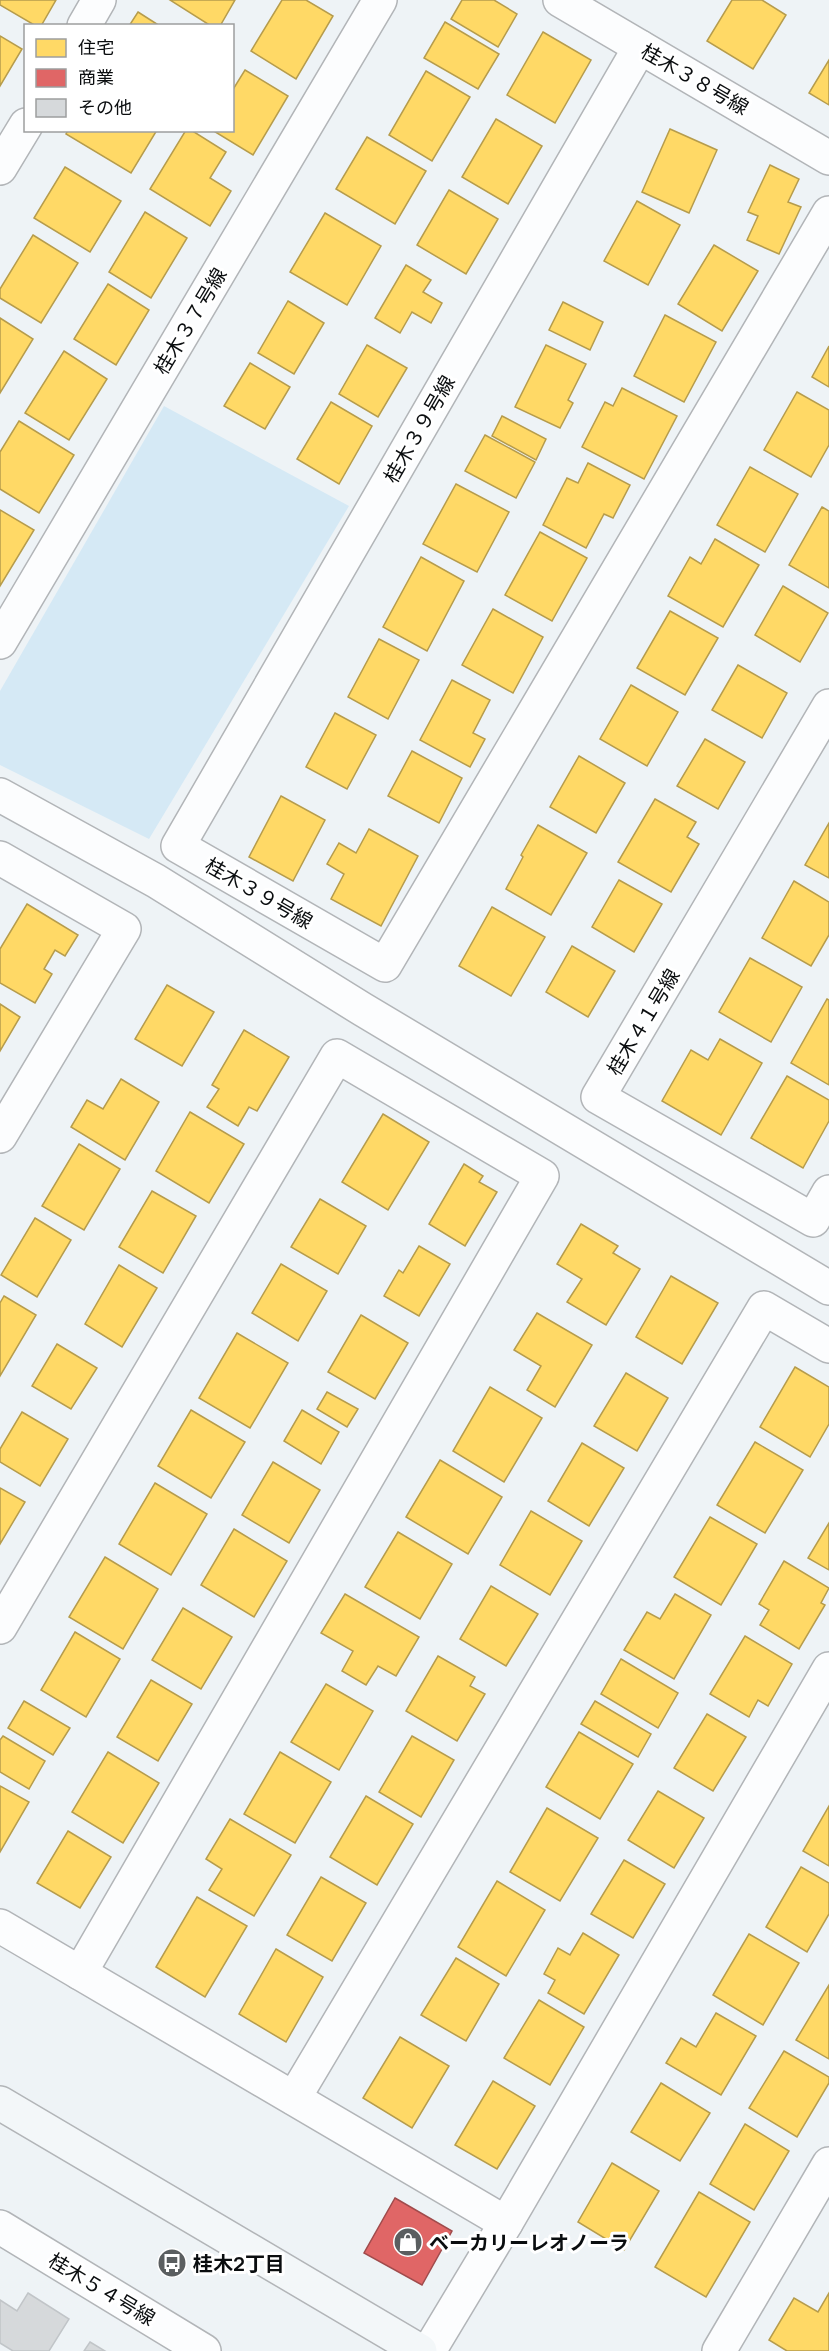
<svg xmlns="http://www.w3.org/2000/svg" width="829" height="2351" viewBox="0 0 829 2351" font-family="Manrope,'Noto Sans JP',sans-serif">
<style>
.green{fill:#d5e9f5}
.homes{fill:#ffd966;stroke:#b69c4c;stroke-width:1.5}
.shops{fill:#e06666;stroke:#a04b4c;stroke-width:1.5}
.building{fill:#d6d9db;stroke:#c1c5c8;stroke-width:1.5}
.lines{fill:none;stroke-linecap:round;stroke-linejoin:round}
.street-casing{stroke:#b2b5b8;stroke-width:36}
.secondary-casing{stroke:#b2b5b8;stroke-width:36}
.street{stroke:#fcfdfe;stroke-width:33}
.secondary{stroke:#f3f7f9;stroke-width:33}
.labels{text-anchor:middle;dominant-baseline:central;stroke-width:6;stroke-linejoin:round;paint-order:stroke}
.street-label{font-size:20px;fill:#0a0d0f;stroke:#fff}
.poi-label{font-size:20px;font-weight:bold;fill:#0a0d0f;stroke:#fff;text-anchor:start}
</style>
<rect width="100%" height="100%" fill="#eef3f6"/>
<polygon class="green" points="164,406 349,506 149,839 0,765 0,691"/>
<g class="homes">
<polygon points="0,0 56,0 41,26 36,26 0,5"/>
<polygon points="170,0 235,0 220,26 211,26"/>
<polygon points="282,0 306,0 333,16 296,79 251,51"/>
<polygon points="462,0 494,0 517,14 498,47 451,19"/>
<polygon points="732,0 762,0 786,15 753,69 707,41"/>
<polygon points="138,12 160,26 129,26"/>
<polygon points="445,22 499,54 478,89 424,58"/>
<polygon points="543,32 591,60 555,123 507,95"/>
<polygon points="0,36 22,49 0,86"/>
<polygon points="829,60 829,105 809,93"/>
<polygon points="245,70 288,96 253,155 212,130 232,130 232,91"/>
<polygon points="426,71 470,97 432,161 389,135"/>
<polygon points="496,119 542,146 508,204 462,177"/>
<polygon points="670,129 717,150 689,213 642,192"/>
<polygon points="68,130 157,130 131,173 66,134"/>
<polygon points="186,130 191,130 226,152 210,178 231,191 210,226 150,189"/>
<polygon points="367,137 426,171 395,224 336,189"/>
<polygon points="770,165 799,179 788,202 801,207 779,254 747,240 758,216 748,212"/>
<polygon points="65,167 121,201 90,252 34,218"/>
<polygon points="449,190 498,219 466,274 417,245"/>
<polygon points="637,201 680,225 648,285 604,261"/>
<polygon points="145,212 187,238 151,298 109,272"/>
<polygon points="325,213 381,246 347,305 290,272"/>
<polygon points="33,235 78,263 41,323 0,298 0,289"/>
<polygon points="714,245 758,271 722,331 678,304"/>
<polygon points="406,265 431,280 423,292 442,303 431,323 412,312 400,333 375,318"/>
<polygon points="108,284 149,310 116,365 74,339"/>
<polygon points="288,301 324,323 294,374 258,353"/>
<polygon points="563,302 603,322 590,350 549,330"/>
<polygon points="665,315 716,342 684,402 634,376"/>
<polygon points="0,318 33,339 0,393"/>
<polygon points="367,345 407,368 378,417 339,394"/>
<polygon points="546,345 586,364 568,400 573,403 560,428 515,407"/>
<polygon points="829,346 829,387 812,377"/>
<polygon points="64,351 107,379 69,440 25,413"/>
<polygon points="250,363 290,387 265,429 224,406"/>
<polygon points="622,388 677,416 644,479 582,447 605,402 613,406"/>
<polygon points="797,392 829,410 829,445 811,477 764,450"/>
<polygon points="331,402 372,426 339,484 297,459"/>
<polygon points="502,416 546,439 536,460 492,436"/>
<polygon points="19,421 74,455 39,513 0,489 0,452"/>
<polygon points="485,435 535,462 516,498 465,471"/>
<polygon points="588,463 630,485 613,518 604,514 586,548 543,525 567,478 578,483"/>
<polygon points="750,467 798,494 765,552 717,525"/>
<polygon points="456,484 509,512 477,572 423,544"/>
<polygon points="822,507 829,511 829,588 789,565"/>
<polygon points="0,510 34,530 0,586"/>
<polygon points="540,532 587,558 552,621 505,595"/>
<polygon points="715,539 759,565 723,627 668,596 690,557 701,564"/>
<polygon points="421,557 464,581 427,651 383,627"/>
<polygon points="783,586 828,613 800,662 755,635"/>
<polygon points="493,609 543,637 513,693 462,665"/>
<polygon points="670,611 718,638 685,695 637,668"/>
<polygon points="379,639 419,660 388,719 348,697"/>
<polygon points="738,665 787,693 762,738 712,710"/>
<polygon points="452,680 490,700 473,733 485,739 470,767 420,740"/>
<polygon points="631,685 678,712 647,766 600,739"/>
<polygon points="335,713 376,735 347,789 306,767"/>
<polygon points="705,739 745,762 718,809 677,786"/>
<polygon points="412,751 462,778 439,823 388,796"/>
<polygon points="579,756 625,783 596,833 550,807"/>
<polygon points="281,796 325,820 293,881 249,857"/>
<polygon points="655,799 696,822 687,837 699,844 671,892 618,862"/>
<polygon points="829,823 829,878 805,865"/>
<polygon points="538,825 587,853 551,915 506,889 523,857 521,855"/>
<polygon points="369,829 418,856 381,926 331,899 344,874 327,864 339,843 356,853"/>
<polygon points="619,880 662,904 634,952 592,927"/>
<polygon points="794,881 829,902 829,935 811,966 762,938"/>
<polygon points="27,904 78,935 65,956 55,950 44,969 52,974 35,1003 0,983 0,949"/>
<polygon points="492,907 545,937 511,996 459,966"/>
<polygon points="572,946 615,971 588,1017 546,992"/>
<polygon points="750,958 802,987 771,1042 719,1012"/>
<polygon points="167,985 214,1012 182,1066 135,1039"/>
<polygon points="827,999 829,1000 829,1085 791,1063"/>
<polygon points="0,1004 20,1017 0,1051"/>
<polygon points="244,1030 289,1057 257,1111 249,1107 238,1126 207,1107 219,1089 212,1085"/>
<polygon points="720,1039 762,1063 721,1135 662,1101 691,1050 708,1060"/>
<polygon points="787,1076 829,1100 829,1121 803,1168 751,1138"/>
<polygon points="121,1079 159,1102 125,1160 71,1127 87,1100 103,1109"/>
<polygon points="190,1112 244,1144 209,1203 156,1171"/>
<polygon points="383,1114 429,1142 388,1210 342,1182"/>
<polygon points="79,1144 120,1169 84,1230 42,1206"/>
<polygon points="464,1164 483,1176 479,1182 497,1192 465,1246 429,1224"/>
<polygon points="152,1191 196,1216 163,1273 119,1247"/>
<polygon points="320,1199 366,1226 338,1274 291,1247"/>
<polygon points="35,1218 71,1240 37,1297 1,1275"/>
<polygon points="581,1224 618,1246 613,1253 640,1269 606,1325 567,1302 582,1279 557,1264"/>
<polygon points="419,1246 450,1264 419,1316 384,1296 399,1270 403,1273"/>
<polygon points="281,1264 327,1291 298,1341 252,1313"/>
<polygon points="119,1265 157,1288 122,1347 85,1324"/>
<polygon points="671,1276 718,1303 682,1364 636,1337"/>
<polygon points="4,1296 36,1315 0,1376 0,1303"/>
<polygon points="537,1313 592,1345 555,1407 527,1390 541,1366 514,1350"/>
<polygon points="361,1315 408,1343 375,1399 328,1372"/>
<polygon points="237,1333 288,1363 250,1428 199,1398"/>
<polygon points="57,1344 97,1368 71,1409 32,1386"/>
<polygon points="795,1367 829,1387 829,1424 810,1457 760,1427"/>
<polygon points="626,1373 668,1398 637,1451 594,1426"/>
<polygon points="490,1387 542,1418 504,1482 453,1451"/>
<polygon points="327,1392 358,1409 347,1427 317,1409"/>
<polygon points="191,1410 245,1442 211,1498 158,1466"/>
<polygon points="302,1410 339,1432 321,1464 284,1441"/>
<polygon points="22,1412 68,1439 40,1486 0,1462 0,1449"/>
<polygon points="755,1442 803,1470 765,1533 717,1505"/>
<polygon points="582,1443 624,1468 589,1526 548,1501"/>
<polygon points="440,1460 502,1497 468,1554 406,1517"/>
<polygon points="273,1462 320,1490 289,1543 242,1515"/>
<polygon points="155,1483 207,1514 171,1575 119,1544"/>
<polygon points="0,1488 25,1502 0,1544"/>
<polygon points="531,1511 582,1541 550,1595 500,1565"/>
<polygon points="710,1517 757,1544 721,1605 674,1577"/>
<polygon points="829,1523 829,1570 808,1558"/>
<polygon points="234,1529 287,1561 254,1617 201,1585"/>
<polygon points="398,1532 452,1564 420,1619 365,1587"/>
<polygon points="105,1557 158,1589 123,1649 69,1617"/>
<polygon points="784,1561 829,1588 821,1603 825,1605 799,1649 760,1625 769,1610 759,1604"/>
<polygon points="491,1586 538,1614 506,1666 460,1639"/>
<polygon points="345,1594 419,1637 396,1676 378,1666 366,1685 342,1671 353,1651 321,1633"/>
<polygon points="675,1594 711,1615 674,1679 624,1650 647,1612 660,1619"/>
<polygon points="183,1608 232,1637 201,1689 152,1660"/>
<polygon points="75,1632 120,1659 86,1717 41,1690"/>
<polygon points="745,1636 792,1664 768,1706 758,1700 749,1717 710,1694"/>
<polygon points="438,1656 475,1677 470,1686 485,1694 457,1741 406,1711"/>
<polygon points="621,1659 678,1693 658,1728 601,1694"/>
<polygon points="151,1680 192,1704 158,1761 117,1737"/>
<polygon points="326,1684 373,1711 339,1770 291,1742"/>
<polygon points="24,1701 70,1728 53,1755 8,1728"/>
<polygon points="595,1701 651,1734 638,1757 581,1724"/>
<polygon points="707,1714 746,1737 713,1791 674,1768"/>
<polygon points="579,1732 633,1764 600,1819 546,1787"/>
<polygon points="3,1736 45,1761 29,1789 0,1772 0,1740"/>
<polygon points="412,1736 454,1760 421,1817 379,1792"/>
<polygon points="108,1752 159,1783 123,1843 72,1812"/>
<polygon points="280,1752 331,1782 295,1843 244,1814"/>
<polygon points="0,1786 29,1802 0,1852"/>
<polygon points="658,1791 704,1818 674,1868 628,1840"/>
<polygon points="366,1796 413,1824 377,1885 330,1857"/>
<polygon points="829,1806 829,1866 803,1851"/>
<polygon points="547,1808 598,1838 560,1901 510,1872"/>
<polygon points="230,1819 291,1855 254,1916 209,1890 222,1869 206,1859"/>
<polygon points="68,1831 111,1857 80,1908 37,1883"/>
<polygon points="624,1860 665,1884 633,1938 591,1914"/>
<polygon points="801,1867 829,1883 829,1914 807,1952 766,1927"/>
<polygon points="321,1877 366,1903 332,1961 287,1935"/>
<polygon points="497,1881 545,1910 506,1976 458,1947"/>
<polygon points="197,1897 247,1926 205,1997 156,1967"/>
<polygon points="583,1933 619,1955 584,2014 548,1993 555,1980 544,1974 558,1948 570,1955"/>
<polygon points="749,1934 799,1963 763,2025 713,1995"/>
<polygon points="276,1949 323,1977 286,2042 239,2014"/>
<polygon points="456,1958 499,1984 466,2041 421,2015"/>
<polygon points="829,1985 829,2059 796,2040"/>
<polygon points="539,2000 584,2027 550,2085 504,2058"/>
<polygon points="716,2013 756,2036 721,2095 666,2063 681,2038 696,2047"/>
<polygon points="400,2037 449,2066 412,2128 363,2098"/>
<polygon points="784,2051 829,2077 829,2083 797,2137 749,2108"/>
<polygon points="493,2081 535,2106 497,2169 455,2145"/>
<polygon points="661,2083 710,2113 680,2161 631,2132"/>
<polygon points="745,2124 789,2151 754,2210 710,2184"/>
<polygon points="612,2163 659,2191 624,2250 578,2222"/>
<polygon points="699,2192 750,2222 706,2297 655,2267"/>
<polygon points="829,2293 829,2351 787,2351 769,2340 794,2298 818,2312"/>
</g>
<polygon class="shops" points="395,2198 452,2231 422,2285 364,2253"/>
<g class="building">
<polygon points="28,2293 69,2319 49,2351 13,2351 0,2343 0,2300 17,2311"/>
<polygon points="90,2342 105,2351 84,2351"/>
</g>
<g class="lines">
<g class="street-casing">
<g id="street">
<polyline points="560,0 829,158"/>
<polyline points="84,26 99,0"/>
<polyline points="640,47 178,846 385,965 829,213"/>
<polyline points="0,168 26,125"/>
<polyline points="0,642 380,0"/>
<polyline points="829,706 598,1097 813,1220 829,1192"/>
<polyline points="0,795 156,881 362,1009 829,1288"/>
<polyline points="0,858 124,929 0,1136"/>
<polyline points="0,1627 337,1056 542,1176 80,1973"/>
<polyline points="0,1926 506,2223"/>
<polyline points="294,2098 764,1308 829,1346"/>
<polyline points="0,2227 204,2351"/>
<polyline points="429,2351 506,2223 829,1669"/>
<polyline points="719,2351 829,2164"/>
</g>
</g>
<g class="secondary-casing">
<polyline id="secondary" points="0,2103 420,2351"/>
</g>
<use href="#street" class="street"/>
<use href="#secondary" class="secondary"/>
</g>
<defs>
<g id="shop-disc" transform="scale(1.5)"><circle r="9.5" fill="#5a5e60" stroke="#fff"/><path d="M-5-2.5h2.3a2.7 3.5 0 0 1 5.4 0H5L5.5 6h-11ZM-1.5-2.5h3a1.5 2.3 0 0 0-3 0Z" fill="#fff"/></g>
<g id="bus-disc" transform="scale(1.5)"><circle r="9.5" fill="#5a5e60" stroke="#fff"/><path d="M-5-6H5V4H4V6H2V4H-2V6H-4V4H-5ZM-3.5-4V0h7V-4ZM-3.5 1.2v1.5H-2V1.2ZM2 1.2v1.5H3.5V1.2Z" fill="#fff"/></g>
</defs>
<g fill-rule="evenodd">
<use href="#shop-disc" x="408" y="2242"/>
<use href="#bus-disc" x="172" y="2263"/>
</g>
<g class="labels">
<g class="street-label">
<text transform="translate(695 79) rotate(30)">桂木３８号線</text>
<text transform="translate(190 321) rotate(-59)">桂木３７号線</text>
<text transform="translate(419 429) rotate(-60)">桂木３９号線</text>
<text transform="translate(259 893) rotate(30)">桂木３９号線</text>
<text transform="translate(643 1022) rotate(-59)">桂木４１号線</text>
<text transform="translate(102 2289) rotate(31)">桂木５４号線</text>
</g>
<g class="poi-label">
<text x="429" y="2242">ベーカリーレオノーラ</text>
<text x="193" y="2263">桂木2丁目</text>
</g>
</g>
<rect x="24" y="24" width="210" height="108" fill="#ffffff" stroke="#9d9e9f" stroke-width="1.5"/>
<rect x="36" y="39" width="30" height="18" fill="#ffd966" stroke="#9d9e9f" stroke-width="1.5"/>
<text x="78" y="54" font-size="18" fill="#0a0d0f">住宅</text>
<rect x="36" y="69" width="30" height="18" fill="#e06666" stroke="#9d9e9f" stroke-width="1.5"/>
<text x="78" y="84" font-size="18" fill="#0a0d0f">商業</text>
<rect x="36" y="99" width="30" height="18" fill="#d6d9db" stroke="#9d9e9f" stroke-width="1.5"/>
<text x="78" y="114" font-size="18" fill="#0a0d0f">その他</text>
</svg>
